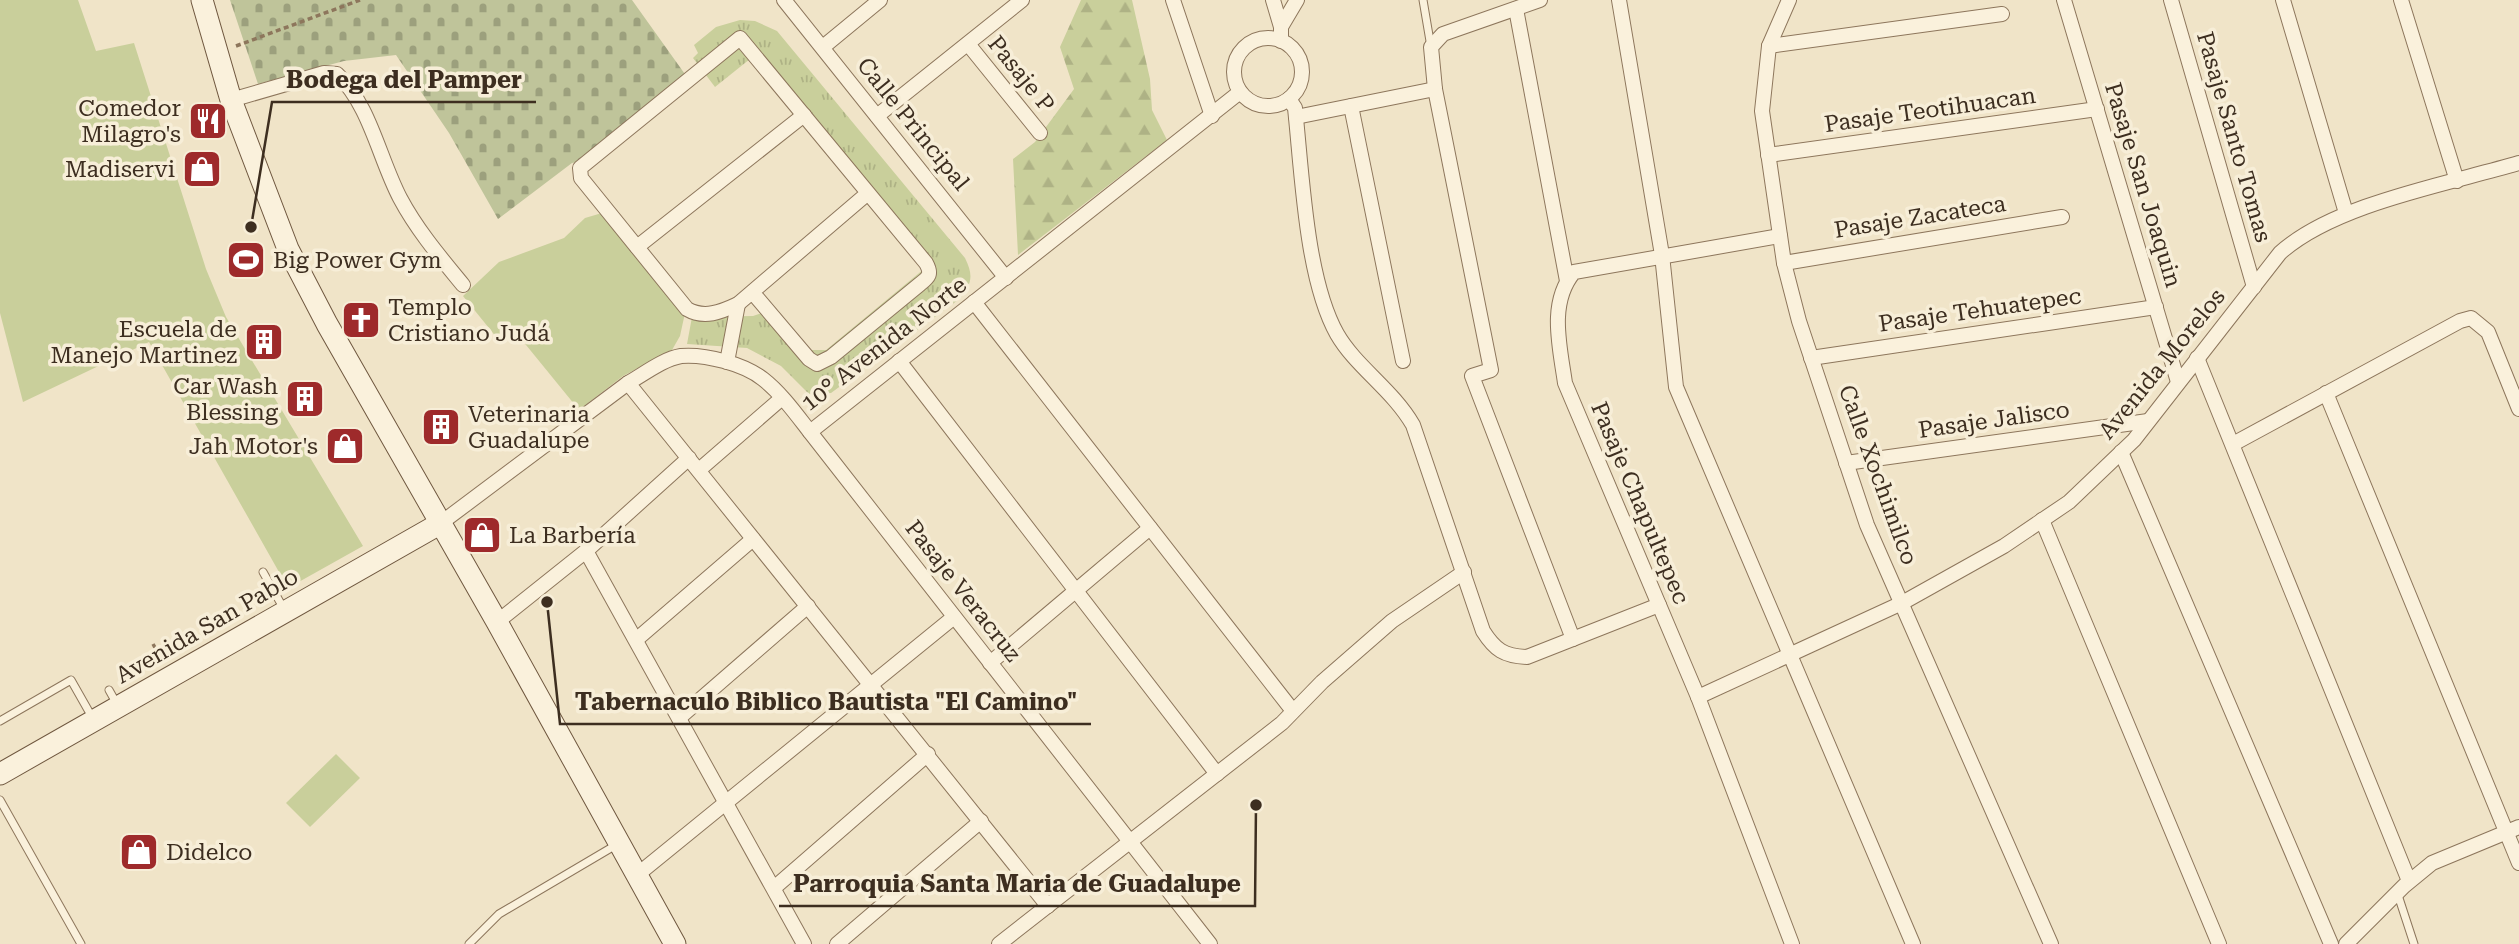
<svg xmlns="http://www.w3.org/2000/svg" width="2519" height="944" viewBox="0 0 2519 944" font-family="'Roboto Serif',serif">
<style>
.grass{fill:url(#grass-tufts)}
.forest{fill:url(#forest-firs)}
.cemetery{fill:url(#cemetery-stones)}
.park{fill:#c9cf9b}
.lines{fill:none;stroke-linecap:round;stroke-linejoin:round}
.lane-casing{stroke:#8d765c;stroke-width:9}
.street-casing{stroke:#8d765c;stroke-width:16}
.secondary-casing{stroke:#6f573f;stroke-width:23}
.path{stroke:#8d765c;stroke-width:3.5;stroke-dasharray:5 3.5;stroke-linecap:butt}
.lane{stroke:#faf1dc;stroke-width:7}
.street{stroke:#faf1dc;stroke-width:14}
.secondary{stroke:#faf1dc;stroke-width:21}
.labels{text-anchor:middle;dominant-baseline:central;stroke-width:7;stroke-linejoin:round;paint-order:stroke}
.street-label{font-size:23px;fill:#3d2e20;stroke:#f7eed8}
.poi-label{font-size:23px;fill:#3d2e20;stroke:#f7eed8;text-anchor:end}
.leader{fill:none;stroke:#3d2e20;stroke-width:2.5}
.callout-dot{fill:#3d2e20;stroke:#f7eed8;stroke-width:2.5}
.callout-label{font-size:24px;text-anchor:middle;font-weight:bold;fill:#3d2e20;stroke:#f7eed8;stroke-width:7;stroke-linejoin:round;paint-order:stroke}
</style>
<defs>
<pattern id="grass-tufts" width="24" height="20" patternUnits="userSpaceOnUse" patternTransform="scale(1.75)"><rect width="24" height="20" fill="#c9cf9b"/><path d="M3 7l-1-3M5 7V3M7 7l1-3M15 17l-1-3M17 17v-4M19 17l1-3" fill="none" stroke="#aeb285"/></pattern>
<pattern id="forest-firs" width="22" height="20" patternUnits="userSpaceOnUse" patternTransform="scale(1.75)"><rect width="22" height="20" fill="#c9cf9b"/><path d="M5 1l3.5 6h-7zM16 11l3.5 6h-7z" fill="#aeb285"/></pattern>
<pattern id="cemetery-stones" width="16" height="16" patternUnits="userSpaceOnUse" patternTransform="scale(1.75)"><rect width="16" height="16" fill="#bfc49a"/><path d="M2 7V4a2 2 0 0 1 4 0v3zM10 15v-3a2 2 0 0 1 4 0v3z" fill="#9ca07d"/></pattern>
</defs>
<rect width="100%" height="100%" fill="#f0e4c8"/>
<path class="grass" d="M740,20l15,1 22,10 188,227c9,18 7,27 -7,42l-127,93 -22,1 -28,-28 -34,-18 -60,-4 5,-27 61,-1 18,-6 36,40h19l98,-81 -174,-210 -35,28 -22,-29 5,-5 -4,-8 22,-18z"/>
<polygon class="forest" points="1081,0 1132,0 1150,79 1152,110 1167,140 1018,255 1013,159 1035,142 1074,89 1060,47"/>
<polygon class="cemetery" points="230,0 632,0 687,77 583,161 572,163 498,219 449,133 396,55 344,61 258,84"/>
<g class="park">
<polygon points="0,0 78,0 96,51 134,43 206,269 226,317 363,546 288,588 149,342 23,402 0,313"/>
<polygon points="602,213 685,313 680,336 672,350 623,376 579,410 513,329 497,338 463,296 499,262 564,238 585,218"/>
<polygon points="336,754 360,778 310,827 286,803"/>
</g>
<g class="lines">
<g class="lane-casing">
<g id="lane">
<polyline points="1423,0 1431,47"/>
<polyline points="263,572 285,611"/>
<polyline points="109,690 118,706"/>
<polyline points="0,721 71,680 92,717"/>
<polyline points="0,800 81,944"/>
<polyline points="2397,892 2414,944"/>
<polyline points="469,944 499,914 616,845"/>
</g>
</g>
<g class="street-casing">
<g id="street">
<polyline points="784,0 1006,278"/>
<polyline points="1173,0 1212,116"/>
<polyline points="1273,0 1281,27 1281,41"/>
<polyline points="1540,0 1443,34 1431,47 1435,89 1491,370 1472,376 1573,639"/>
<polyline points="1619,0 1662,255 1676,387 1913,944"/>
<polyline points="1789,0 1769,46 1762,111 1784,263 1799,321 1867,525 2051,944"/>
<polyline points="2064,0 2178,382"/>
<polyline points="2171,0 2254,287"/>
<polyline points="2283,0 2346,213"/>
<polyline points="2401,0 2457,181"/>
<polyline points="1516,9 1567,281"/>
<polyline points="1281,27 1297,0"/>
<circle cx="1268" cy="72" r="34"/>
<polyline points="968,44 1040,133"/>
<polyline points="1769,46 2002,14"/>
<polyline points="823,47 880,0"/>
<path d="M1289,99l6,9c7,65 11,171 42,226 19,33 55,55 76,91l70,206c12,19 21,25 44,26l132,-52"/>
<path d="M231,100l93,-27 13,1c33,31 42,84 63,124 17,32 40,59 63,87"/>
<polyline points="1351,106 1403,361"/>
<polyline points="877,116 1022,0"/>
<polyline points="1296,117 1435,89"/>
<polyline points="1768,155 2097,109"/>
<path d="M1780,236l-206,36c-26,31 -14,75 -9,111l133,314 94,247"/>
<polyline points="637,247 804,115"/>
<polyline points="1784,263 2062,217"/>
<path d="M753,293l56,66 8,5 14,-7 89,-73c9,-7 12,-10 6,-21l-186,-225 -160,130 1,10 106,131c17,10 34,3 51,-5l130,-111"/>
<polyline points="974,302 1293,711"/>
<polyline points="1811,358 2156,307"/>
<polyline points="2197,358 2409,881"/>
<polyline points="899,361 1217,774"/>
<polyline points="727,362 738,304"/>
<polyline points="628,383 1048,906"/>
<polyline points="2326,393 2519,863"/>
<polyline points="810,432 1240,92"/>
<polyline points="2233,444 2460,321 2471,318 2488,332 2519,409"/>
<polyline points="2121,452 2331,944"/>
<polyline points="1846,463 2148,421"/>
<polyline points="699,470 782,398"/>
<polyline points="2042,520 2219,944"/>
<path d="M441,523l187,-140c16,-9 35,-24 53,-27 25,-2 63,8 82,23 18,14 33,35 47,53l400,512"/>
<polyline points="586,551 804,944"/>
<polyline points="497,622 586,551 689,458"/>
<polyline points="637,639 753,539"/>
<polyline points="990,663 1150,528"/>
<path d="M1698,697l204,-94 102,-57 65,-44 65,-62 146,-187c54,-49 168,-69 239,-90"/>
<polyline points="679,718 808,606"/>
<polyline points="637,875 954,617"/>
<polyline points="774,888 928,754"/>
<polyline points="837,944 981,821"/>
<polyline points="999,944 1282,723 1322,682 1392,621 1464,572"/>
<polyline points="2346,944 2404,886 2432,863 2519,827"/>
</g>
</g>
<g class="secondary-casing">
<g id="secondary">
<polyline points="202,0 231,100 288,249 327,324 497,622 675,944"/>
<polyline points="0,774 441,523"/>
</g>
</g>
<g class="path">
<polyline points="236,46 360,0"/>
<polyline points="153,644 162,660"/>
</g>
<use href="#lane" class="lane"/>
<use href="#street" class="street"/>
<use href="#secondary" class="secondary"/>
</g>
<defs>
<g id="restaurant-square" transform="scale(2.0125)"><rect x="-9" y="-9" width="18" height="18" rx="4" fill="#9e2a2b" stroke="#f7eed8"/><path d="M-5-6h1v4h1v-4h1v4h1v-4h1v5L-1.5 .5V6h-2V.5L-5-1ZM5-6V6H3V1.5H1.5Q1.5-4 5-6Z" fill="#fff"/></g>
<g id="shop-square" transform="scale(2.0125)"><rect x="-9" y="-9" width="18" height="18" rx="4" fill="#9e2a2b" stroke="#f7eed8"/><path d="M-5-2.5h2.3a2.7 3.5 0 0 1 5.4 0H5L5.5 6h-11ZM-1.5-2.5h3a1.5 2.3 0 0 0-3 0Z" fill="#fff"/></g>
<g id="stadium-square" transform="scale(2.0125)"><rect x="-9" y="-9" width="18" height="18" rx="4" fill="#9e2a2b" stroke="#f7eed8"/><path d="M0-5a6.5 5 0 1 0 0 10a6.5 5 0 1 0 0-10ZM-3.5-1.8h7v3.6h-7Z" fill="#fff"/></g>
<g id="church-square" transform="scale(2.0125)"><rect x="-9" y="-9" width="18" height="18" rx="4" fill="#9e2a2b" stroke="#f7eed8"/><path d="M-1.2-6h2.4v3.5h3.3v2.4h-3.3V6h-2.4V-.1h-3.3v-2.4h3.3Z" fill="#fff"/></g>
<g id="building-square" transform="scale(2.0125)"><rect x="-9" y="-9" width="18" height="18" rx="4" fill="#9e2a2b" stroke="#f7eed8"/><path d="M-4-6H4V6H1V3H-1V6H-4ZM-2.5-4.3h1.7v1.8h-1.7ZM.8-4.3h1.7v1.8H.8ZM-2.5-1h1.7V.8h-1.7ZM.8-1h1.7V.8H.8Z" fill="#fff"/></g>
</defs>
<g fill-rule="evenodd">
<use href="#restaurant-square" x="208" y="121"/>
<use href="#shop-square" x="202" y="169"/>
<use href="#stadium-square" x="246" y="260"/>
<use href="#church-square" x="361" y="320"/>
<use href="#building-square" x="264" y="342"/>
<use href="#building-square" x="305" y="399"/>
<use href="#building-square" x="441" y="427"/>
<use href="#shop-square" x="345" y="446"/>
<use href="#shop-square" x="482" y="535"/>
<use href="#shop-square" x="139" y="852"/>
</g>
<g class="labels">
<g class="street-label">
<text transform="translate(1021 74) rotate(51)">Pasaje P</text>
<text transform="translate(1930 110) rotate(-8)">Pasaje Teotihuacan</text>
<text transform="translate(913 124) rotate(51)">Calle Principal</text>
<text transform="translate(2234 137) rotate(74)">Pasaje Santo Tomas</text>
<text transform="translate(2143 185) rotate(73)">Pasaje San Joaquin</text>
<text transform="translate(1920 217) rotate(-9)">Pasaje Zacateca</text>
<text transform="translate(1980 310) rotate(-8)">Pasaje Tehuatepec</text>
<text transform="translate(884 344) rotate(-38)">10° Avenida Norte</text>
<text transform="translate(2162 364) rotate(-51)">Avenida Morelos</text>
<text transform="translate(1994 420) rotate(-8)">Pasaje Jalisco</text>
<text transform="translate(1878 475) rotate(70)">Calle Xochimilco</text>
<text transform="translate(1640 503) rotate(67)">Pasaje Chapultepec</text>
<text transform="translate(963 591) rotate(52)">Pasaje Veracruz</text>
<text transform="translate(207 626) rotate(-30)">Avenida San Pablo</text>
</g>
<g class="poi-label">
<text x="181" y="108">Comedor<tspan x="181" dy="26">Milagro's</tspan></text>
<text x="175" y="169">Madiservi</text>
<text x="273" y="260" text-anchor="start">Big Power Gym</text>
<text x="388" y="307" text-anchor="start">Templo<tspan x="388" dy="26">Cristiano Judá</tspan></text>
<text x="237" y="329">Escuela de<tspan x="237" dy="26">Manejo Martinez</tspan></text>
<text x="278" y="386">Car Wash<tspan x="278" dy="26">Blessing</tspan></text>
<text x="468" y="414" text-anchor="start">Veterinaria<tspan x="468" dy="26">Guadalupe</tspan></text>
<text x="318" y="446">Jah Motor's</text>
<text x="509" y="535" text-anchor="start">La Barbería</text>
<text x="166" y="852" text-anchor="start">Didelco</text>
</g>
</g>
<path class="leader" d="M251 227L272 102H536M547 602L560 724H1091M1256 805L1255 906H779"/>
<g class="callout-dot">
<circle cx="251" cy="227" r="7"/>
<circle cx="547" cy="602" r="7"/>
<circle cx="1256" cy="805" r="7"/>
</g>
<g class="callout-label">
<text x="404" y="88">Bodega del Pamper</text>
<text x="826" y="710">Tabernaculo Biblico Bautista "El Camino"</text>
<text x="1017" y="892">Parroquia Santa Maria de Guadalupe</text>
</g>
</svg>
